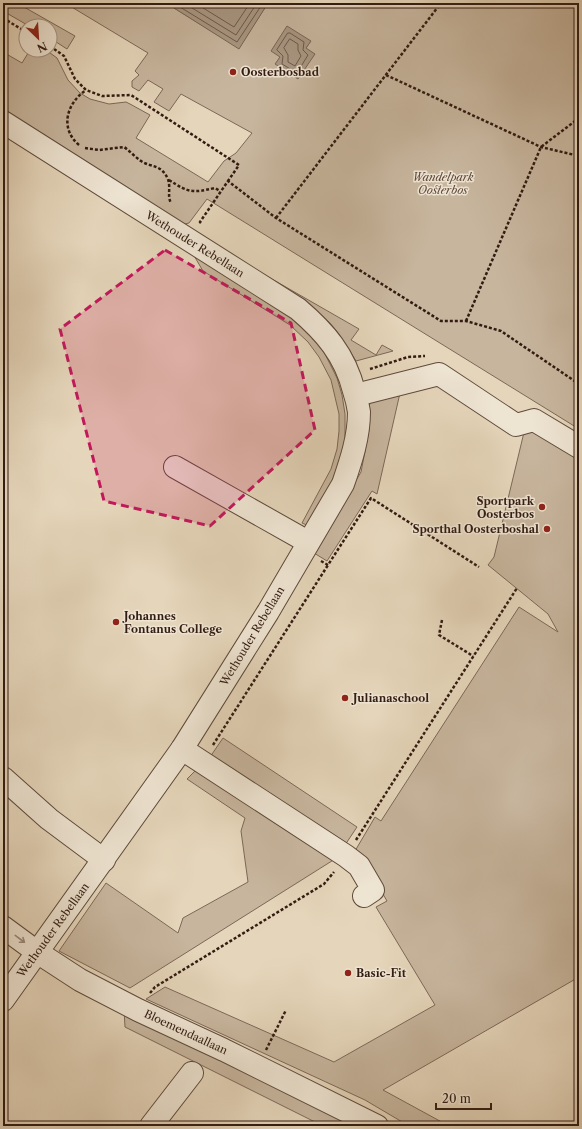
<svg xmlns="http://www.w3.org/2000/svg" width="582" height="1129" viewBox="0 0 582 1129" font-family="'Libre Caslon Text',serif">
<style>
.green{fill:#c7b59d;stroke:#7c6858;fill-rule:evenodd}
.water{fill:#a89681;stroke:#796555}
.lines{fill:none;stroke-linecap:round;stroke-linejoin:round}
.shore{stroke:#6d584a;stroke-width:1}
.minor-casing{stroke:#5f4a3c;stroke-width:24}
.path{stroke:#321b12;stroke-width:2.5;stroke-dasharray:3 2;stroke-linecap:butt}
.minor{stroke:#eee4d2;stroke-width:22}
.oneway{stroke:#998a7c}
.marked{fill:#c2185b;fill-opacity:0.2;stroke:#c2185b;stroke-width:3;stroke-dasharray:8 5;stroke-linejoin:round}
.poi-dot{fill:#8f2418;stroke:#eee4d2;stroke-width:1.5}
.labels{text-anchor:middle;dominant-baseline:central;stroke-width:3;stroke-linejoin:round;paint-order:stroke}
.poi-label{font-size:11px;font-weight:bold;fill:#321b12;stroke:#eee4d2;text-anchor:start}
.park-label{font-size:11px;font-style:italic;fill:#5f493c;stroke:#eee4d2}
.street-label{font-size:11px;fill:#321b12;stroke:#eee4d2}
</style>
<rect width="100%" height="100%" fill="#e5d5ba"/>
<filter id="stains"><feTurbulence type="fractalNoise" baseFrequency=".005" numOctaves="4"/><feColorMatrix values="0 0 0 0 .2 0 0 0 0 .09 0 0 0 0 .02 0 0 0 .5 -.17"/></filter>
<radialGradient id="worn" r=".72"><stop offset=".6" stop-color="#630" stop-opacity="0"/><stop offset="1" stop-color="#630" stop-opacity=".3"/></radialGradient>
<g class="green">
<polygon points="3,3 17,3 75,36 67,49 50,38 50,26 29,26 3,11"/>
<path d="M65,3h110l-1,5 65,40 29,-45h311v426l-372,-230 -18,24 -8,2 -150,-94 -28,-21v-58l19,11 8,-13h16l11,8 11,22 12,13 10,6 19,5 17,-2 4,2 20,11 -14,23 72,44 16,-21 12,-8 16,-20 -71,-39 -12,17 -15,-9 9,-13 -15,-9 -9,11 -7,-4v-6l7,-6 -4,-4 13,-18zM310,42l-4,6 -30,16 4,-7z"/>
<polygon points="216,247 359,329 351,340 376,355 382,345 393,351 356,361 339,334 330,323 321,315 302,301"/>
<polygon points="193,254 296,320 314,338 325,354 337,378 342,395 345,414 345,449 340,470 309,526 302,523 331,469 337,449 339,431 339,414 331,380 319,357 308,342 290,325 203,271"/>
<polygon points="400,393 377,494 372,491 327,561 314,553 361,472 369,430 368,410 370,403 373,399"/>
<polygon points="526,424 579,457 579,977 383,1090 449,1126 409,1126 365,1100 146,999 165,987 334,1062 435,1005 376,907 387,901 363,860 355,851 375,817 381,821 519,607 558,632 548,614 488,565 494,557"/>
<polygon points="223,738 357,827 345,845 210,757"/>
<polygon points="196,770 335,859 130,988 59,951 106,883 178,933 183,918 248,882 241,831 245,818 187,779"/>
<polygon points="124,1009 376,1126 323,1126 125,1027"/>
</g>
<g class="water">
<polygon points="175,3 268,3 239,49 174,8"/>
<polygon points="287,26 311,41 306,48 315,54 298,79 275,64 280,57 271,51"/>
</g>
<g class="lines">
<g class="shore">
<polyline points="179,3 180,7 237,42 263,3"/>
<polyline points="184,3 236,35 257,3"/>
<polyline points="195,3 234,27 250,3"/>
<polygon points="288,33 290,33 304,42 303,50 308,55 297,73 282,64 283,56 277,50"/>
<polygon points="290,39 298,44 298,50 301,56 295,66 288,62 288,55 284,48"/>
</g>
<g class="minor-casing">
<g id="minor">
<path d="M3,122l295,187c27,23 47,46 56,82 2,6 4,14 5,21 0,25 -8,49 -16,72l-75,128 -86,137 -179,251"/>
<polyline points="356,395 439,374 516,425 534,420 579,447"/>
<polyline points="175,467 308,542"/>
<polyline points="182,749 346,856 359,866 373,890 364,896"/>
<polyline points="3,778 49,819 104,860"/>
<polyline points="3,927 37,952 80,980 138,1010 224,1050 377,1126"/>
<polyline points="151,1126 192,1073"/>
</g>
</g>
<g class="path">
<polyline points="3,18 26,32"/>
<polyline points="50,46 64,56 75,79 86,90 102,96 131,95 239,165 228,181"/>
<polyline points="386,75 541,147 579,156"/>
<path d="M79,145c-20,-17 -12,-42 7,-55"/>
<path d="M85,148l14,2 25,-3c6,4 11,10 17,14 11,7 20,3 27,18 3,9 -1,17 3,24"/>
<path d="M169,180c20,13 23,13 46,8l5,3"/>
<polyline points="276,218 441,3"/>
<polyline points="201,223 200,222 228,181 276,218 441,321 466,321 501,331 579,384"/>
<polyline points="466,321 541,147 579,118"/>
<polyline points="370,369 408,357 425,356"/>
<polyline points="321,561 328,565 371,498 479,567"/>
<polyline points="442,620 439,635 473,656"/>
<polyline points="213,745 328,565"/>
<polyline points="356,840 517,588"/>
<polyline points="150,993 155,987 324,884 334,872"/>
<polyline points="266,1050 286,1010"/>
</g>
<use href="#minor" class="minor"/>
</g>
<defs><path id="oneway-shaft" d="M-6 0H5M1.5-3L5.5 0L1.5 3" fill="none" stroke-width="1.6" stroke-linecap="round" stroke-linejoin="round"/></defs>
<use class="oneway" href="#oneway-shaft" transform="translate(20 939) rotate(37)"/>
<path class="marked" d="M165,250l126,73 24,107 -105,96 -106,-25 -44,-172z"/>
<g class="poi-dot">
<circle cx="233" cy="72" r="4"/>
<circle cx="542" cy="507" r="4"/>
<circle cx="547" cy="529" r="4"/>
<circle cx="116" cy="622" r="4"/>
<circle cx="345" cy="698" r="4"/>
<circle cx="348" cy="973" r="4"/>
</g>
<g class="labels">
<g class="poi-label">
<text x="241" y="72">Oosterbosbad</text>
<text x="534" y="501" text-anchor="end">Sportpark<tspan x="534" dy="13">Oosterbos</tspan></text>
<text x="539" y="529" text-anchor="end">Sporthal Oosterboshal</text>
<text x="124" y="616">Johannes<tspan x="124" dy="13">Fontanus College</tspan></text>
<text x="353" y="698">Julianaschool</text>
<text x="356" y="973">Basic-Fit</text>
</g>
<g class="park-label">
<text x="443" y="177">Wandelpark<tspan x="443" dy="13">Oosterbos</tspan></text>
</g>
<g class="street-label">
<text transform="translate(195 244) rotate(32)">Wethouder Rebellaan</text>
<text transform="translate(252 636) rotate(-59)">Wethouder Rebellaan</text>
<text transform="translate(53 930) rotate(-54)">Wethouder Rebellaan</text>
<text transform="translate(186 1032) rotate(25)">Bloemendaallaan</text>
</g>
</g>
<rect width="582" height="1129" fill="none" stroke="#e5d5ba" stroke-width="16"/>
<rect x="4" y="4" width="574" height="1121" fill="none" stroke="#321b12" stroke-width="2"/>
<rect x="8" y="8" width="566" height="1113" fill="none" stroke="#321b12"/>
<g transform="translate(38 38) rotate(155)"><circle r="19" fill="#eee4d2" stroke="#a39485"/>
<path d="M0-3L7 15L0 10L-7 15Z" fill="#8f2418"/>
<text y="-6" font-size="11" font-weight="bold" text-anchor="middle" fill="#321b12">N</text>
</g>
<path d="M436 1103v6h55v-6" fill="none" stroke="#321b12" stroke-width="2"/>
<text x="442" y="1103" font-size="12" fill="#321b12" stroke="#eee4d2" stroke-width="3" paint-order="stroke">20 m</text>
<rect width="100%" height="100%" filter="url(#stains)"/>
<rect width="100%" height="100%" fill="url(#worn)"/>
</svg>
